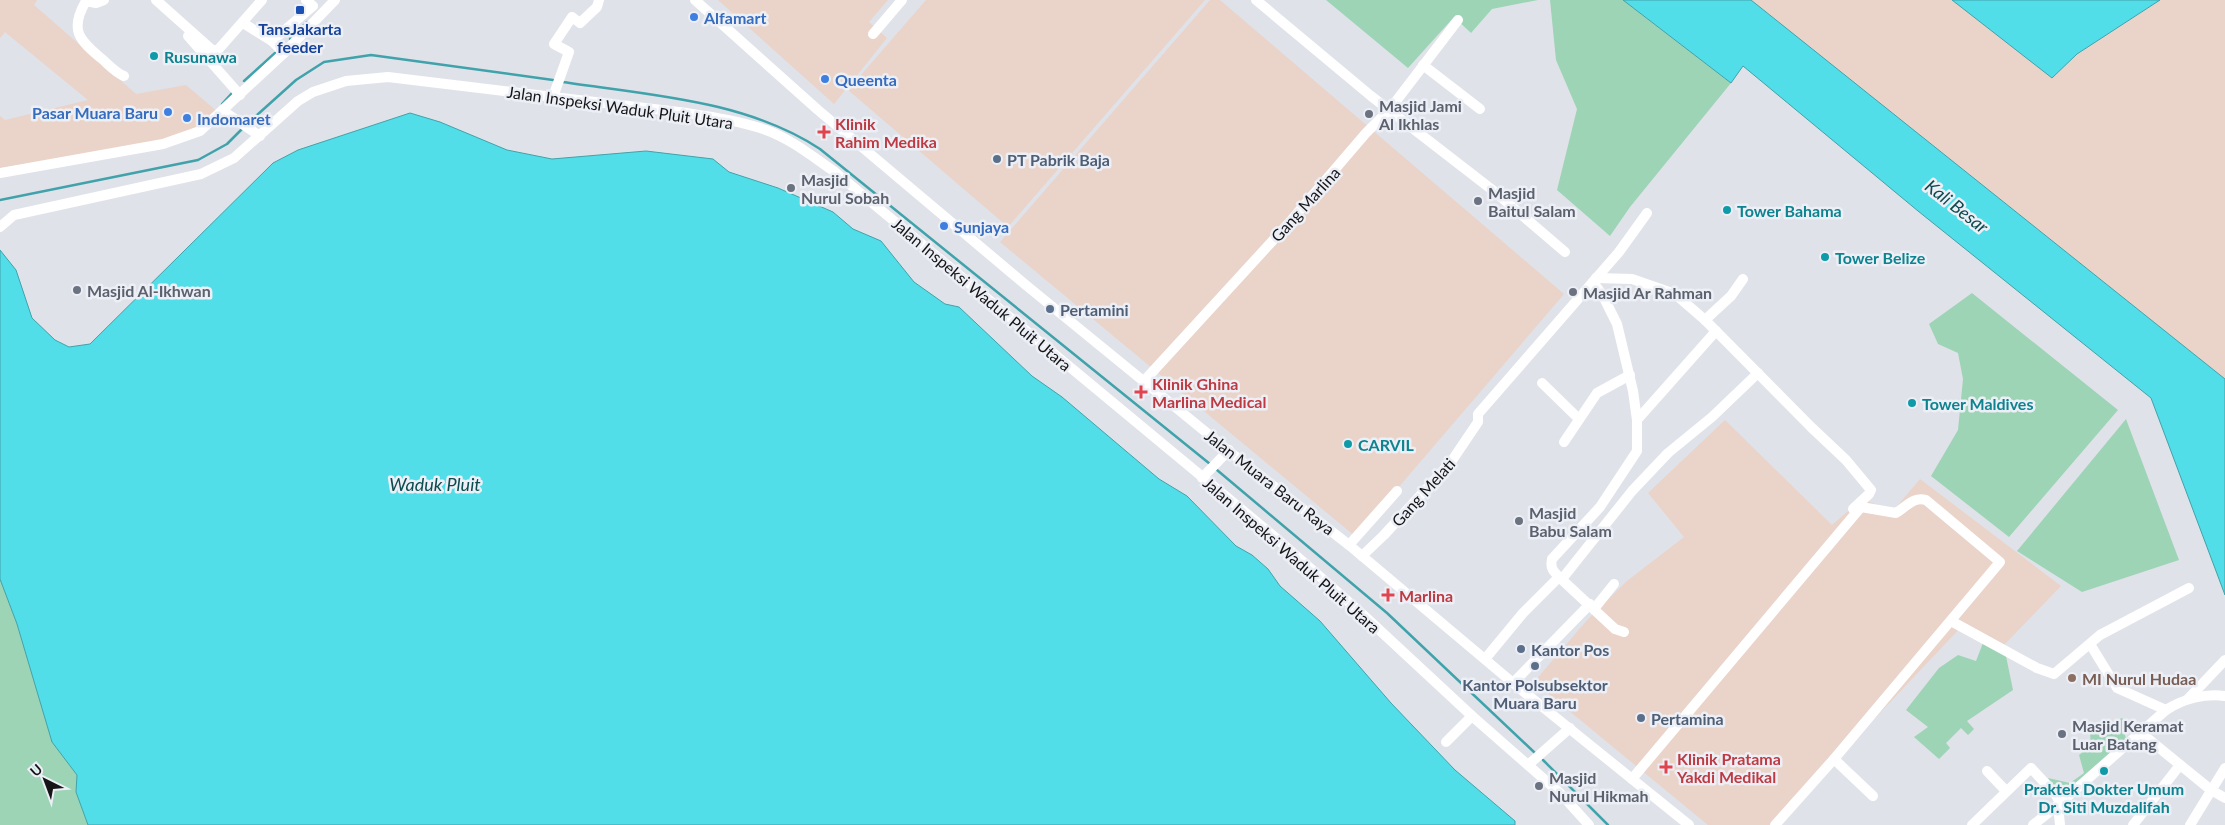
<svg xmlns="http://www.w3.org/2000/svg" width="2225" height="825" viewBox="0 0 2225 825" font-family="Lato,sans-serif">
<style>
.industrial{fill:#ead3c8}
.green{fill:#9dd4b5}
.water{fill:#52dee8;stroke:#40a2aa}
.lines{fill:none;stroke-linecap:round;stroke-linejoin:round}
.stream{stroke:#40a2aa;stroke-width:2.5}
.minor{stroke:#fff;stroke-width:10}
.transit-dot{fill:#1a4fb4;stroke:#edeff6;stroke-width:2}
.shop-dot{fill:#3f7fe0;stroke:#edeff6;stroke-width:2}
.culture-dot{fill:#0f9aa8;stroke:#edeff6;stroke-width:2}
.worship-dot{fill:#6b7280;stroke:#edeff6;stroke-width:2}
.health-dot{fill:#e0444e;stroke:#edeff6;stroke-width:2}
.service-dot{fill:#5c6f8a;stroke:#edeff6;stroke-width:2}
.education-dot{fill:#8d6e63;stroke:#edeff6;stroke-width:2}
.labels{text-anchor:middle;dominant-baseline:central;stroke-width:5;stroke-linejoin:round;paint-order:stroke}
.shop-label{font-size:16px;font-weight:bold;fill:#366cbe;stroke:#edeff6;text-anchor:start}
.transit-label{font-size:16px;font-weight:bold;fill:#164399;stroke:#edeff6}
.culture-label{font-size:16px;font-weight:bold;fill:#0d838f;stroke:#edeff6;text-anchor:start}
.worship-label{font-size:16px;font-weight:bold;fill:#5b616d;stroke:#edeff6;text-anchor:start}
.street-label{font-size:16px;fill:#151518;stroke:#edeff6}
.health-label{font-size:16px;font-weight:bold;fill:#be3a42;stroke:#edeff6;text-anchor:start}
.service-label{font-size:16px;font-weight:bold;fill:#4e5e75;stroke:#edeff6;text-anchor:start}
.education-label{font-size:16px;font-weight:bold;fill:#785e54;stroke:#edeff6;text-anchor:start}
.water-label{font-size:18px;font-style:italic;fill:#0c4b4f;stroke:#edeff6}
</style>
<rect width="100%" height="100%" fill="#e0e2e9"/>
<g class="industrial">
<polygon points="0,0 37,0 34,5 136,94 186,85 220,114 199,130 170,141 0,168 0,116 5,120 88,100 5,32 0,38"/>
<polygon points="718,0 888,0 869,22 887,38 834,104"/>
<polygon points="926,0 1205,0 1008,227 848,90"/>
<polygon points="1210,0 1220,0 1564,294 1356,537 1000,242"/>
<polygon points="1751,0 1952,0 2052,78 2077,54 2160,0 2225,0 2225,379"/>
<polygon points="1725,420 1832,525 1862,499 1893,511 1920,479 2061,586 2002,647 1964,624 1774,825 1708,825 1534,682 1588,619 1627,581 1684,537 1648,493"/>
</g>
<g class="green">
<polygon points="1326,0 1538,0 1492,9 1471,33 1454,17 1408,68"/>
<polygon points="1550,0 1623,0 1731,83 1630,207 1610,236 1557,190 1577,109 1556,60"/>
<polygon points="1972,293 2118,410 2009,537 1931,476 1958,430 1963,379 1958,353 1938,344 1929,324"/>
<polygon points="2126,419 2179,560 2082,592 2017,551"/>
<polygon points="0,579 17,624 52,742 77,775 76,792 88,825 0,825"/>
<polygon points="1983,643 2006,656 2013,690 1967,721 1974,729 1968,735 1961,728 1946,743 1950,748 1939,759 1914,737 1928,727 1906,710 1939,668 1958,655 1976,661"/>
<polygon points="2122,718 2126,722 2125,736 2128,740 2064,798 2048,778 2070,783 2084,773 2079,755 2091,746 2090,733"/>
</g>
<g class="water">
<polygon points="1623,0 1751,0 2225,379 2225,595 2151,398 1918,211 1743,66 1731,83"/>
<polygon points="1952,0 2160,0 2077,54 2052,78"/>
<polygon points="410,113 440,122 507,150 552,159 646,151 713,159 729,172 778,188 833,212 853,229 881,241 914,282 945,304 959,307 1032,376 1062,397 1159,479 1187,496 1236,546 1252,555 1268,569 1280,586 1320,621 1391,703 1455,770 1515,821 1515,825 88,825 76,792 77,775 52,742 17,624 0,579 0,250 16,270 32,318 55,340 69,347 90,344 273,163 298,150"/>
</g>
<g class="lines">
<g class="stream">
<polyline points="290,39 307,22"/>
<polyline points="244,81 275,53"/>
<path d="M563,82c85,13 183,18 257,67l390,315"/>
<polyline points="222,104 232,93"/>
<polyline points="247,124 296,80 324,62 371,55 553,80"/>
<polyline points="0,200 198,160 227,144 243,128"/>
<polyline points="1217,470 1387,613 1535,753"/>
<polyline points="1543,760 1608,825"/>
</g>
<g class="minor">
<path d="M104,0l-8,3 -10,-2c-17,29 -7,39 16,58 7,6 14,14 22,17"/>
<polyline points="156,0 211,49 217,51 262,0"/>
<polyline points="695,0 818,110 1027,286 1240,460 1349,545 1513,683 1689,825"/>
<polyline points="1256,0 1371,96 1495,192 1565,252"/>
<polyline points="243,23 272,41"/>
<polyline points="873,34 902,0"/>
<polyline points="188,36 240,95"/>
<polyline points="284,53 272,41 313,6 306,0"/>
<polyline points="1423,65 1480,109"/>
<polyline points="553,97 569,52 554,44 572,17 580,23 597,7 599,0"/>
<polyline points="223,111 260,136"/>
<polyline points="0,173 163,144 200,131 284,53 335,0"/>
<path d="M0,227l14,-12 187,-41 33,-16 64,-57 15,-9 33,-11 42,-4 299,36c26,4 53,8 79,17 25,9 47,27 69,42l441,366 83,73 113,105 89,78 28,31"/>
<polyline points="1596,278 1632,279 1675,294 1705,320 1811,427 1846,460 1871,490 1869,494 1853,509"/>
<path d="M1593,282l10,14 14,28 16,67 4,29v31l-37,56 -48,52c-2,9 1,12 7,18l56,52 9,3"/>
<polyline points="1705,320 1731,296 1743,279"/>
<polyline points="1144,381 1288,224 1366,133 1390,109 1458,20"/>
<polyline points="1542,383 1579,419"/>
<polyline points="1637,420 1716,331"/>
<polyline points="1564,442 1597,393 1630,375"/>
<polyline points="1202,478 1229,450"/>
<polyline points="1349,545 1397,491"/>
<polyline points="1362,556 1384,535 1451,462 1478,422 1478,414 1619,252 1647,213"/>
<polyline points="1562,579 1632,491 1668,453 1712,417 1758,373"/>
<polyline points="1594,609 1614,584"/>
<polyline points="1951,621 2037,668 2054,674 2100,635 2189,588"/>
<polyline points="2090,644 2117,688 2166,710"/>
<polyline points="1485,659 1523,613 1559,577"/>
<polyline points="1513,683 1590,604"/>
<polyline points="2188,699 2225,660"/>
<polyline points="2141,733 2211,790 2225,798"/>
<polyline points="1446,742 1472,716"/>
<polyline points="1834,759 1873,796"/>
<polyline points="1528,765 1570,728"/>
<polyline points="1987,771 2006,791"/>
<path d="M1632,779l229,-272 35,6c10,-6 18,-17 30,-13l74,62 -166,197 -59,66"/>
<polyline points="1972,825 2031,768 2056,795 2060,803"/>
<polyline points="2033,825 2058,805"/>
<path d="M2060,825l-2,-20 108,-95c17,-11 39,-17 59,-14"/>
<polyline points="2133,825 2180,765"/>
<polyline points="2190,825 2225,768"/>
</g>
</g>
<rect class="transit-dot" x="295" y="5" width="10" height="10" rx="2.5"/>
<g class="shop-dot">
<circle cx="694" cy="17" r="5"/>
<circle cx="825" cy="79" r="5"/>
<circle cx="168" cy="112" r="5"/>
<circle cx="187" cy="118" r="5"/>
<circle cx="944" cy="226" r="5"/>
</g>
<g class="culture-dot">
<circle cx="154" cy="56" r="5"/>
<circle cx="1727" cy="210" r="5"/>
<circle cx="1825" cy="257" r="5"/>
<circle cx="1912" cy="403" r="5"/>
<circle cx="1348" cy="444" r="5"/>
<circle cx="2104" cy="771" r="5"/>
</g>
<g class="worship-dot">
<circle cx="1369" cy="114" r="5"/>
<circle cx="791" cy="188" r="5"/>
<circle cx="1478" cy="201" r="5"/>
<circle cx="77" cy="290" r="5"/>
<circle cx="1573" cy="292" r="5"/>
<circle cx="1519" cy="521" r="5"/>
<circle cx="2062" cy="734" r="5"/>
<circle cx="1539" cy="786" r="5"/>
</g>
<g class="health-dot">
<path d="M821.5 124.5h5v5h5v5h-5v5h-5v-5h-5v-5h5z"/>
<path d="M1138.5 384.5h5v5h5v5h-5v5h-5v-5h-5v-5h5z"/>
<path d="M1385.5 587.5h5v5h5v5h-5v5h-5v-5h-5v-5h5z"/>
<path d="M1663.5 759.5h5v5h5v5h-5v5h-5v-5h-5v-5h5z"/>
</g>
<g class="service-dot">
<circle cx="997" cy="159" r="5"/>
<circle cx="1050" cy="309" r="5"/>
<circle cx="1521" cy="649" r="5"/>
<circle cx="1535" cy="666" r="5"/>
<circle cx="1641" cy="718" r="5"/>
</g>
<circle class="education-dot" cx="2072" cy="678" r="5"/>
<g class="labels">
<g class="shop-label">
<text x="704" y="17">Alfamart</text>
<text x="835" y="79">Queenta</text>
<text x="158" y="112" text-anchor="end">Pasar Muara Baru</text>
<text x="197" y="118">Indomaret</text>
<text x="954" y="226">Sunjaya</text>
</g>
<g class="transit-label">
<text x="300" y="28">TansJakarta<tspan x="300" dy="18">feeder</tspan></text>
</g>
<g class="culture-label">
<text x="164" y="56">Rusunawa</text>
<text x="1737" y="210">Tower Bahama</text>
<text x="1835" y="257">Tower Belize</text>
<text x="1922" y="403">Tower Maldives</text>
<text x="1358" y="444">CARVIL</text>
<text x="2104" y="788" text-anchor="middle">Praktek Dokter Umum<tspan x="2104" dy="18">Dr. Siti Muzdalifah</tspan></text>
</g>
<g class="worship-label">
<text x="1379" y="105">Masjid Jami<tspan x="1379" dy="18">Al Ikhlas</tspan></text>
<text x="801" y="179">Masjid<tspan x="801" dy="18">Nurul Sobah</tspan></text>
<text x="1488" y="192">Masjid<tspan x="1488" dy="18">Baitul Salam</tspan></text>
<text x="87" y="290">Masjid Al-Ikhwan</text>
<text x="1583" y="292">Masjid Ar Rahman</text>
<text x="1529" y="512">Masjid<tspan x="1529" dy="18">Babu Salam</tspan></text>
<text x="2072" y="725">Masjid Keramat<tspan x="2072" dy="18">Luar Batang</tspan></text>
<text x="1549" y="777">Masjid<tspan x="1549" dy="18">Nurul Hikmah</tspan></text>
</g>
<g class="street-label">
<text transform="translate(620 107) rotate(8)">Jalan Inspeksi Waduk Pluit Utara</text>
<text transform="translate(1305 204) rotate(-48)">Gang Marlina</text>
<text transform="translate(982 294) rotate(40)">Jalan Inspeksi Waduk Pluit Utara</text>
<text transform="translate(1270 482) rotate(38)">Jalan Muara Baru Raya</text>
<text transform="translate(1423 492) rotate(-48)">Gang Melati</text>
<text transform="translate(1292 555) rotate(41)">Jalan Inspeksi Waduk Pluit Utara</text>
</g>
<g class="health-label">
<text x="835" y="123">Klinik<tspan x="835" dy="18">Rahim Medika</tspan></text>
<text x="1152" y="383">Klinik Ghina<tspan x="1152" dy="18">Marlina Medical</tspan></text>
<text x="1399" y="595">Marlina</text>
<text x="1677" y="758">Klinik Pratama<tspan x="1677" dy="18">Yakdi Medikal</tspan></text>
</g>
<g class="service-label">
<text x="1007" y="159">PT Pabrik Baja</text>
<text x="1060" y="309">Pertamini</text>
<text x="1531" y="649">Kantor Pos</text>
<text x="1535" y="684" text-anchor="middle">Kantor Polsubsektor<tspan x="1535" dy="18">Muara Baru</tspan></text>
<text x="1651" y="718">Pertamina</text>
</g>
<g class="education-label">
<text x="2082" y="678">MI Nurul Hudaa</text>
</g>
<g class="water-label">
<text transform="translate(1957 206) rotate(38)">Kali Besar</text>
<text x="435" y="484">Waduk Pluit</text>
</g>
</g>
<g transform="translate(45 780) rotate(318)" stroke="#edeff6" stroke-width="4" paint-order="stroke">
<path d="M0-4L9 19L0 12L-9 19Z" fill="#151518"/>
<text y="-8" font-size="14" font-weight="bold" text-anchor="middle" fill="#151518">U</text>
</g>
</svg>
